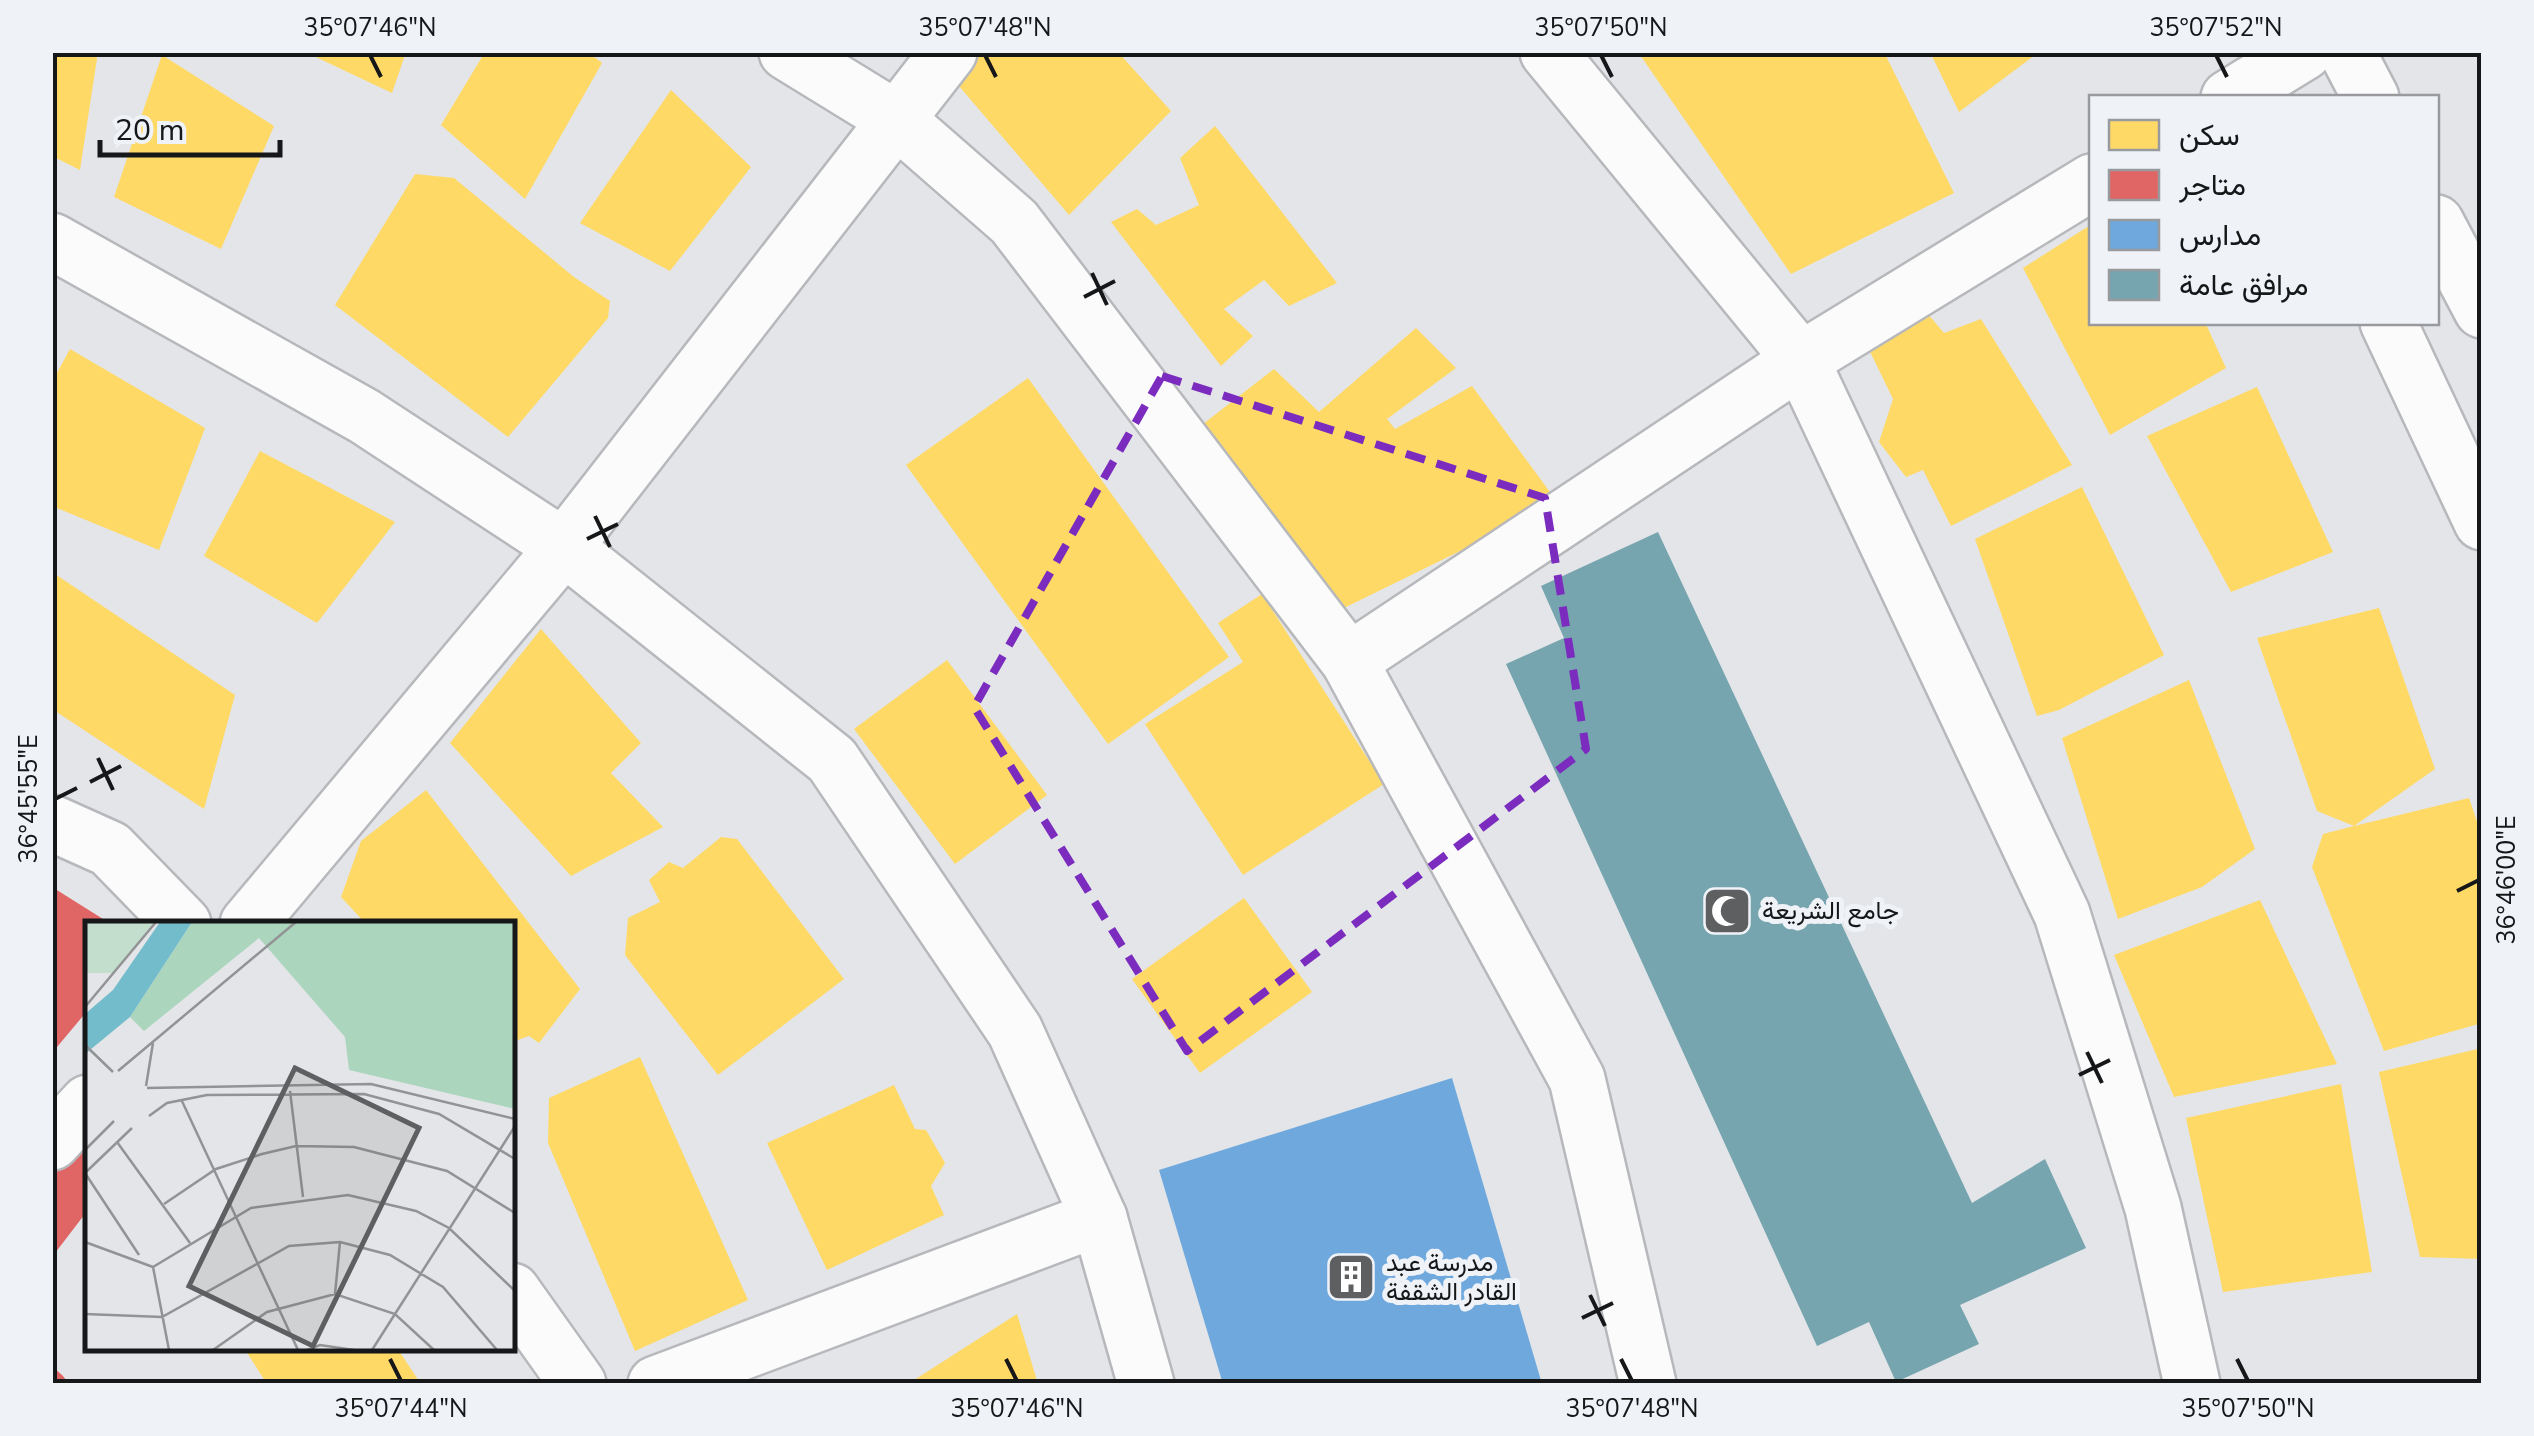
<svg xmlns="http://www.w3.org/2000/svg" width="2534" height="1436" viewBox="0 0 2534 1436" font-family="'Nunito Sans',Vazirmatn,sans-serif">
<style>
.homes{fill:#ffd966}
.shops{fill:#e06666}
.schools{fill:#6fa8dc}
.public{fill:#76a5af}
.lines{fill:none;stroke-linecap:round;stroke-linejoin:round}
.minor-casing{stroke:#b7b8bb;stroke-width:60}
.minor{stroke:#fbfbfc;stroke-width:55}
.marked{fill:none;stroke:#7b2cbf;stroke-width:8;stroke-dasharray:20 12;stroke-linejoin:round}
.ticks{fill:none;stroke:#161719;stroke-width:4}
.labels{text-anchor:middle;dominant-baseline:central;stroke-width:10;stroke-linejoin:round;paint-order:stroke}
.poi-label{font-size:25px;fill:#161719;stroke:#eff2f7;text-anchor:start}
.inset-road{fill:none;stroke:#919395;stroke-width:2.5}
.view{fill:#5e5f61;fill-opacity:0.15;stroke:#5e5f61;stroke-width:5}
.inset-edge{fill:none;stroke:#161719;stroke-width:5}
.neatline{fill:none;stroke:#161719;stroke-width:4}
.ticks-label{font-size:25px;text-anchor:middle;fill:#161719}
</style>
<rect width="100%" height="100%" fill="#e3e5e8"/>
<g class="homes">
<polygon points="52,52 98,52 80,170 52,156"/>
<polygon points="305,52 406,52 392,93"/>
<polygon points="485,52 588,52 602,63 525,199 441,125"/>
<polygon points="977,52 1118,52 1171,111 1069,215 953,79"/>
<polygon points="1638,52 1884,52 1954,193 1791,274"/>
<polygon points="1930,52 2039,52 1959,112"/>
<polygon points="162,55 274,126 221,249 114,197"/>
<polygon points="671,90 751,167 670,271 580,223"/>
<polygon points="1215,126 1337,283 1289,306 1264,280 1224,309 1253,336 1221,366 1111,222 1137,209 1156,225 1199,205 1180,158"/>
<polygon points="415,174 454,178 574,277 610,301 608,318 508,437 335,305"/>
<polygon points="2092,224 2092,322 2205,322 2226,368 2110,435 2023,268"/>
<polygon points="1916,300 1944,333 1981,319 2072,465 1951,526 1923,470 1906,477 1879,442 1893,399 1861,333"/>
<polygon points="1416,328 1456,368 1387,419 1395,429 1472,386 1558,503 1344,608 1194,431 1274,369 1319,412"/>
<polygon points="70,349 205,428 159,550 52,506 52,382"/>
<polygon points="1028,378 1229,657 1108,744 906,465"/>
<polygon points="2257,387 2333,552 2231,592 2147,436"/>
<polygon points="260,451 395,522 317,623 204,556"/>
<polygon points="2082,487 2164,655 2059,710 2037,716 1975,539"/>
<polygon points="52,572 235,695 204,809 52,709"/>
<polygon points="1262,594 1384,784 1243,875 1145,724 1243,662 1218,623"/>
<polygon points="2379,608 2435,769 2354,826 2469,798 2482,836 2482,1023 2384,1051 2312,867 2323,834 2354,826 2317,811 2257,638"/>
<polygon points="541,629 641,743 611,773 663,827 571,876 450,743"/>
<polygon points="947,660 1047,795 955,864 854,729"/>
<polygon points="2189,680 2255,849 2202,887 2118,919 2062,738"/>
<polygon points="426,790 580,989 539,1043 529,1036 512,1042 512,924 366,924 341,897 361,841"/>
<polygon points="721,837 737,839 844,979 718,1075 625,955 628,918 660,902 649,880 669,862 683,868"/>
<polygon points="1244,898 1312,992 1200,1073 1132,979"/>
<polygon points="2260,900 2337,1064 2174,1097 2114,955"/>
<polygon points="2482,1048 2482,1259 2420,1257 2379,1072"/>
<polygon points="640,1057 748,1300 635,1351 548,1143 549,1098"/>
<polygon points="2341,1084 2372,1272 2223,1292 2186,1118"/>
<polygon points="894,1085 915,1129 926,1130 945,1163 931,1186 944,1215 827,1270 767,1143"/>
<polygon points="1017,1314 1038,1384 908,1384"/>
<polygon points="244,1348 397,1348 421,1384 267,1384"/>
</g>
<g class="shops">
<polygon points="52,887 111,924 88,924 88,1010 52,1053"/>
<polygon points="88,1122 88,1210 52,1257 52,1165"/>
<polygon points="52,1366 63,1376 69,1384 52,1384"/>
</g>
<polygon class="schools" points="1452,1078 1542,1384 1223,1384 1159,1170"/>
<polygon class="public" points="1658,532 1972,1203 2045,1159 2086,1248 1960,1305 1979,1344 1896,1382 1869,1322 1817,1346 1506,664 1564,638 1541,586"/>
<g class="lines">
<g class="minor-casing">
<g id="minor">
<polyline points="787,52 896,119 1014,222 1349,661 1577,1079 1648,1384"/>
<polyline points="1548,52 1801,360 2062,914 2153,1208 2192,1384"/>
<polyline points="2347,52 2371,98"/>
<polyline points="2229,98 2304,52"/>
<polyline points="2436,223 2482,310"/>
<polyline points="52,241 364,416 564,547 832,760 1015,1031 1099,1218 1146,1384"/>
<polyline points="2388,322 2482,522"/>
<polyline points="1349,661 1801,360 2092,182"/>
<polyline points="52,823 110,849 183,924"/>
<polyline points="248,924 564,547 949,52"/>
<polyline points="52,1142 88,1103"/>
<polyline points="512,1291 578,1384"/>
<polyline points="656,1384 1099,1218"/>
</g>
</g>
<use href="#minor" class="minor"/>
</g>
<path class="marked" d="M1162,376l383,122 41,251 -399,302 -213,-344z"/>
<path class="ticks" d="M370,55l11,22M985,55l11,22M1601,55l11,22M2216,55l11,22M1092,273l15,32M1084,297l31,-16M595,516l15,31M587,539l31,-15M98,758l15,32M90,782l31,-16M55,799l22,-11M2457,891l22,-11M2087,1052l15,31M2079,1075l31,-15M1590,1295l15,31M1582,1318l31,-15M390,1359l11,22M1006,1359l11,22M1621,1359l11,22M2237,1359l11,22"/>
<defs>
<g id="mosque-square" transform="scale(2.5)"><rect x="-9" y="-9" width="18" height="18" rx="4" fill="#5e5f61" stroke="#eff2f7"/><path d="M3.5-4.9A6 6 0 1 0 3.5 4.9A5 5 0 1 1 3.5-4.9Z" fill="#fff"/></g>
<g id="building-square" transform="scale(2.5)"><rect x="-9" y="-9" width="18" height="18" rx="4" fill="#5e5f61" stroke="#eff2f7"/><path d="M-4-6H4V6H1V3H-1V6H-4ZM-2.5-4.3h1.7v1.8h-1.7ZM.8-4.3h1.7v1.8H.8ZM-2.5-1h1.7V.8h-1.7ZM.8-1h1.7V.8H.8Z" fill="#fff"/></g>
</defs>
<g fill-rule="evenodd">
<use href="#mosque-square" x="1727" y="911"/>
<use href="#building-square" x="1351" y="1277"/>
</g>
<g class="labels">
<g class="poi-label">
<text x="1762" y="911">جامع الشريعة</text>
<text x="1386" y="1263">مدرسة عبد<tspan x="1386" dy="29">القادر الشقفة</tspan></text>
</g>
</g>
<g transform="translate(85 921)">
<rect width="430" height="430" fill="#e3e5e8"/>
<path d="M0,1h69l-40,51h-29z" fill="#c4dece"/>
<path d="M107,1h323v187l-166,-39 -4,-33 -86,-99 -115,93 -14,-14z" fill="#abd5bd"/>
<path d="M75,1h32l-62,95 -45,37v-40l28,-24z" fill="#72bccc"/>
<path class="inset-road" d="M0,86l71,-85M0,124l28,27M33,150l178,-149M61,165l7,-43M62,167l224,-4 144,35M205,170l13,106M96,178l117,251M64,195l18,-13 40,-8 157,-1 75,20 76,45M32,221l73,101M0,229l29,-29M0,252l54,82M0,252l47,-45M79,283l52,-35 46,-15 34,-8 58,1 93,24 68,42M0,321l68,25 16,83M68,346l98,-59 97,-13 68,16 33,17 66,63M250,373l5,-52M0,393l77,3 127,-71 51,-4 50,13 53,32 54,63M128,429l54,-38 68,-18 60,20 39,36M222,429l13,-5 34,5M287,429l143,-224"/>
<path class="view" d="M210,147l124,60 -106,218 -124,-60z"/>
<rect width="430" height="430" class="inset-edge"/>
</g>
<rect width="2534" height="1436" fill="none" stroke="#eff2f7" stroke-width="110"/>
<rect x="2089" y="95" width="350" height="230" fill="#eff2f7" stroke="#989a9e" stroke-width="2.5"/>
<rect x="2109" y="120" width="50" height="30" fill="#ffd966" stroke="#989a9e" stroke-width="2.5"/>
<text x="2179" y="145" font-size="30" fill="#161719">سكن</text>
<rect x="2109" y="170" width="50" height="30" fill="#e06666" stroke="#989a9e" stroke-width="2.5"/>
<text x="2179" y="195" font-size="30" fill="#161719">متاجر</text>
<rect x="2109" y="220" width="50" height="30" fill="#6fa8dc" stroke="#989a9e" stroke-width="2.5"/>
<text x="2179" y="245" font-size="30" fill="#161719">مدارس</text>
<rect x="2109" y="270" width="50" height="30" fill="#76a5af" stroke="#989a9e" stroke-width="2.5"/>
<text x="2179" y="295" font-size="30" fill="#161719">مرافق عامة</text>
<path d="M100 140v15h180v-15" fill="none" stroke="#161719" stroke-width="5"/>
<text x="115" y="140" font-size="30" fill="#161719" stroke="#eff2f7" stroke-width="8" paint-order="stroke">20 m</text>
<rect x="55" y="55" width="2424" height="1326" class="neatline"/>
<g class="ticks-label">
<text x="370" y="36">35°07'46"N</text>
<text x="985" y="36">35°07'48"N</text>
<text x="1601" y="36">35°07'50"N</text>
<text x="2216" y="36">35°07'52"N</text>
<text transform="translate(28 799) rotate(-90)" y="9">36°45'55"E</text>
<text transform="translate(2506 880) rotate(-90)" y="9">36°46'00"E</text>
<text x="401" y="1417">35°07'44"N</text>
<text x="1017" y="1417">35°07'46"N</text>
<text x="1632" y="1417">35°07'48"N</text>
<text x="2248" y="1417">35°07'50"N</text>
</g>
</svg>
